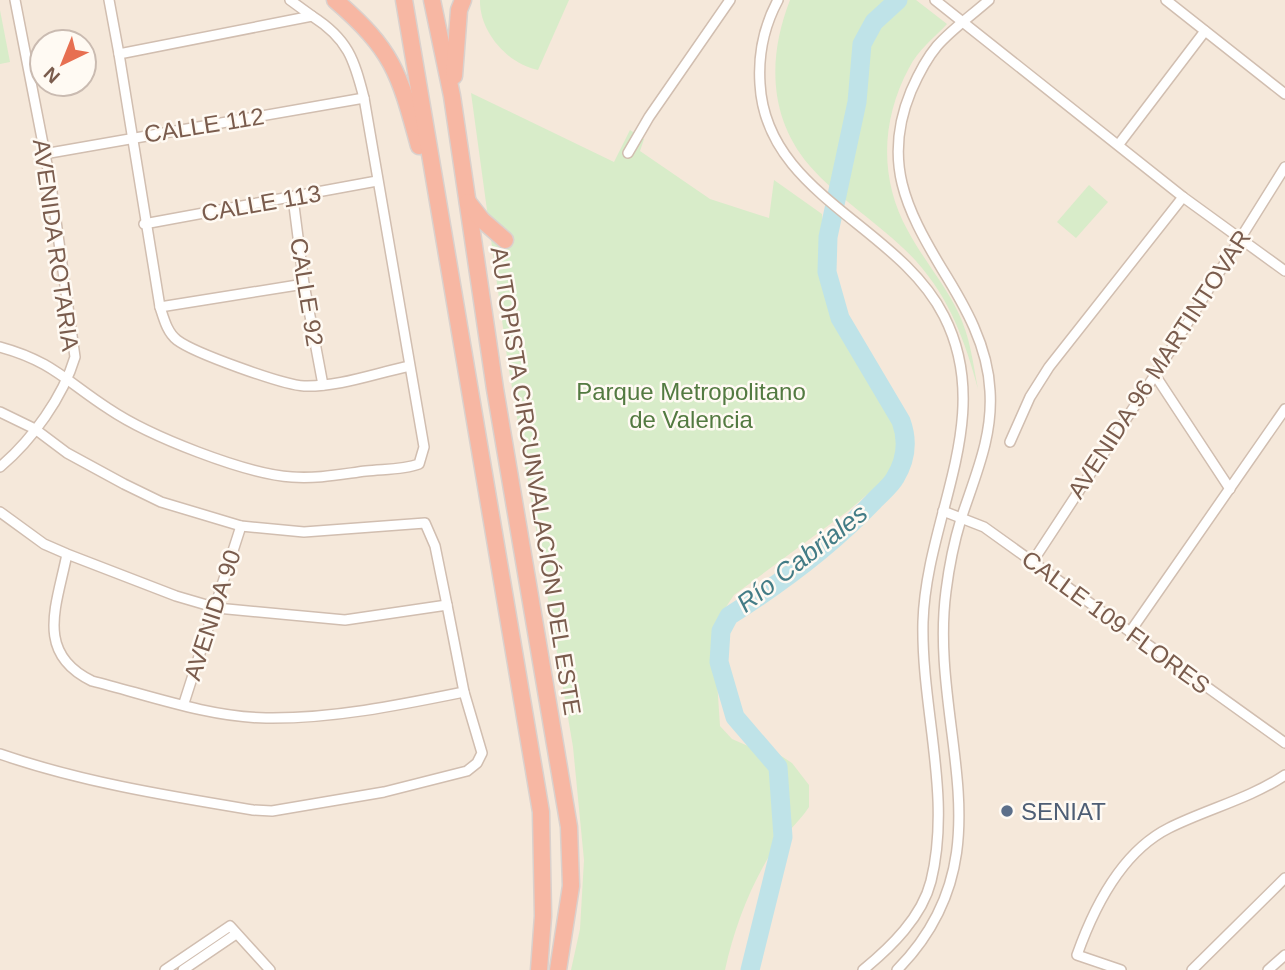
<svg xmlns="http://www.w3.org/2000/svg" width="1285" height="970" viewBox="0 0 1285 970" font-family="Helvetica,sans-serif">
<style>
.residential{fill:#f5e8da;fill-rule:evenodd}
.green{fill:#d8ecc9}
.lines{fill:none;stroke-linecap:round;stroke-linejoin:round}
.river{stroke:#bfe3e8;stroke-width:19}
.minor-casing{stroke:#d1beb0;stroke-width:12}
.motorway-casing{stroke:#dad1cd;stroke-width:19}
.minor{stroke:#fff;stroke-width:9}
.motorway{stroke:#f7b7a3;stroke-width:16}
.service-dot{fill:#5c6f8a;stroke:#fffaf3;stroke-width:2.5}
.labels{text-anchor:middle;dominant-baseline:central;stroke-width:5;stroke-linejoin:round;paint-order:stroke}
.street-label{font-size:24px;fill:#7a5c4d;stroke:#fffaf3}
.park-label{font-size:24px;fill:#537a41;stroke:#fffaf3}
.service-label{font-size:24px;fill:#4e5e75;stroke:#fffaf3;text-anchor:start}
.water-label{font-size:26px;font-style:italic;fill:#437c86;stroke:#fffaf3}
</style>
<rect width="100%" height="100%" fill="#fdf6ec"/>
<path class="residential" d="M0,0h1285v970h-1285zM42,42h42v42h-42z"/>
<g class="green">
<path d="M480,0h89l-31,70c-31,-6 -59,-39 -58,-70z"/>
<path d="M790,0h126l31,24c-13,14 -29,26 -38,44 -28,52 -30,111 -1,163 15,28 36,52 50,81 12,24 15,51 20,77 -13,-48 -28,-90 -62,-128 -32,-35 -76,-60 -107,-96 -41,-48 -41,-109 -19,-165z"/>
<polygon points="0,10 10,62 0,64"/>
<path d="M471,93l143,69 16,-32 14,9 -4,12 70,48 59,19 5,-38 48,34 6,73 45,87 24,34 8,27 -13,38 -44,38 -114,84 -12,18 -7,38 5,75 12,13 23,10 17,1 20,13 17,22v22c-11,17 -28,30 -38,46 -22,36 -37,76 -46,117h-154l9,-41 4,-69 -11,-113 -65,-383z"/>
<polygon points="1089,185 1108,202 1076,238 1057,222"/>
</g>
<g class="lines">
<path class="river" d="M750,970l33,-133 -5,-70 -43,-50 -16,-55 2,-31 8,-15c51,-32 102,-70 144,-114 7,-8 17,-15 22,-24 11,-18 13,-38 6,-57l-61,-103 -13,-46 1,-35 29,-135 5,-58 12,-22 24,-22"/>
<g class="minor-casing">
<g id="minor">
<polyline points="109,0 119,54"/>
<polyline points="290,0 312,16"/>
<path d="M778,0c-14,26 -20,54 -18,84 6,111 138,141 184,232 52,102 -18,201 -21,306 -2,87 29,173 8,259 -9,36 -40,66 -68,89"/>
<polyline points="935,0 1183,197 1285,271"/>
<polyline points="1166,0 1285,94"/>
<polyline points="1119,144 1205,31"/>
<polyline points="628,153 649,117 730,0"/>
<polyline points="44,154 364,98"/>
<polyline points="293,198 304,284 323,385"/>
<polyline points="144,224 377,181"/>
<polyline points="160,307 304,284"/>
<path d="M0,347c52,14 67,35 109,62 40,27 136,65 183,68 25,2 50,-3 74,-6 17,-2 37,-1 53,-7l5,-17 -60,-349c-10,-39 -16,-59 -52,-82l-193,38 41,253c4,12 7,25 17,33 17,13 106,45 127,46 35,1 72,-13 106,-20"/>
<polyline points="1155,375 1230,489"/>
<polyline points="0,412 35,429 67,453 124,484 161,502 241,526 304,532 425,523 435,546 447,605"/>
<polyline points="1010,442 1030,397 1049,367 1183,197"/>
<path d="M0,467c32,-27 63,-70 75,-110l-24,-172 -36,-185"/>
<polyline points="943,511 984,527 1285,743"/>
<path d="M0,512l44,32 23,10 109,42 41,12 128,12 102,-15 17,87c-64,13 -132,27 -198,26 -58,-1 -118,-23 -174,-37 -58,-28 -35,-76 -25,-127"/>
<polyline points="1033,561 1155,375 1285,167"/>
<polyline points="1130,632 1285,409"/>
<polyline points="184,703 241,526"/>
<path d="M0,754c81,28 168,42 253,56l19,1 112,-19 83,-21 10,-8 5,-10 -18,-61"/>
<polyline points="165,970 230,926 270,970"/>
<polyline points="183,970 236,934"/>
<path d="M897,970c115,-117 31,-241 49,-379 3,-24 8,-49 15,-72 14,-43 32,-82 29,-128 -2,-45 -25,-85 -48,-122 -36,-60 -60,-108 -31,-178 7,-16 15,-32 26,-45 15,-17 35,-31 52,-46"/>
<path d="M1121,970l-44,-15c17,-48 44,-103 92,-127 38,-19 80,-29 116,-53"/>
<polyline points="1192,970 1285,878"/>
<polyline points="1268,970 1285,955"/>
</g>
</g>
<g class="motorway-casing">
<g id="motorway">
<path d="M335,0c59,51 64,73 84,146"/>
<polyline points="404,0 541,812 543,916 539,970"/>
<polyline points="432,0 452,96 495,389 569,827 571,886 558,970"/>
<polyline points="454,76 459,10 463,0"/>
<polyline points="468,202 482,220 505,240"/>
</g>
</g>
<use href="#minor" class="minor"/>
<use href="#motorway" class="motorway"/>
</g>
<circle class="service-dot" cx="1007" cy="811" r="7"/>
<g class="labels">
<g class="street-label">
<text transform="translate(204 125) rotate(-9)">CALLE 112</text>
<text transform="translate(261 203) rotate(-10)">CALLE 113</text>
<text transform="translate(56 245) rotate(82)">AVENIDA ROTARIA</text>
<text transform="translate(307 292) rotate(81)">CALLE 92</text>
<text transform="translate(1159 364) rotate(-57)">AVENIDA 96 MARTINTOVAR</text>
<text transform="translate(536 481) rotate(81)">AUTOPISTA CIRCUNVALACIÓN DEL ESTE</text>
<text transform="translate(212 615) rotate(-72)">AVENIDA 90</text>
<text transform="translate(1116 622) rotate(36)">CALLE 109 FLORES</text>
</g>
<g class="park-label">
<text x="691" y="391">Parque Metropolitano<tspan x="691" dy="28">de Valencia</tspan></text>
</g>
<g class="service-label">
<text x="1021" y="811">SENIAT</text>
</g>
<g class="water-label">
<text transform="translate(802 558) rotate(-38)">Río Cabriales</text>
</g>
</g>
<g transform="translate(63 63) rotate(223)"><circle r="33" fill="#fffaf3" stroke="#cabbb1" stroke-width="2"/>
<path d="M0-5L12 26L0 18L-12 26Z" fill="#e76f51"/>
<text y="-10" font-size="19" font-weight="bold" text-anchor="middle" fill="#7a5c4d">N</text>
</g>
</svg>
